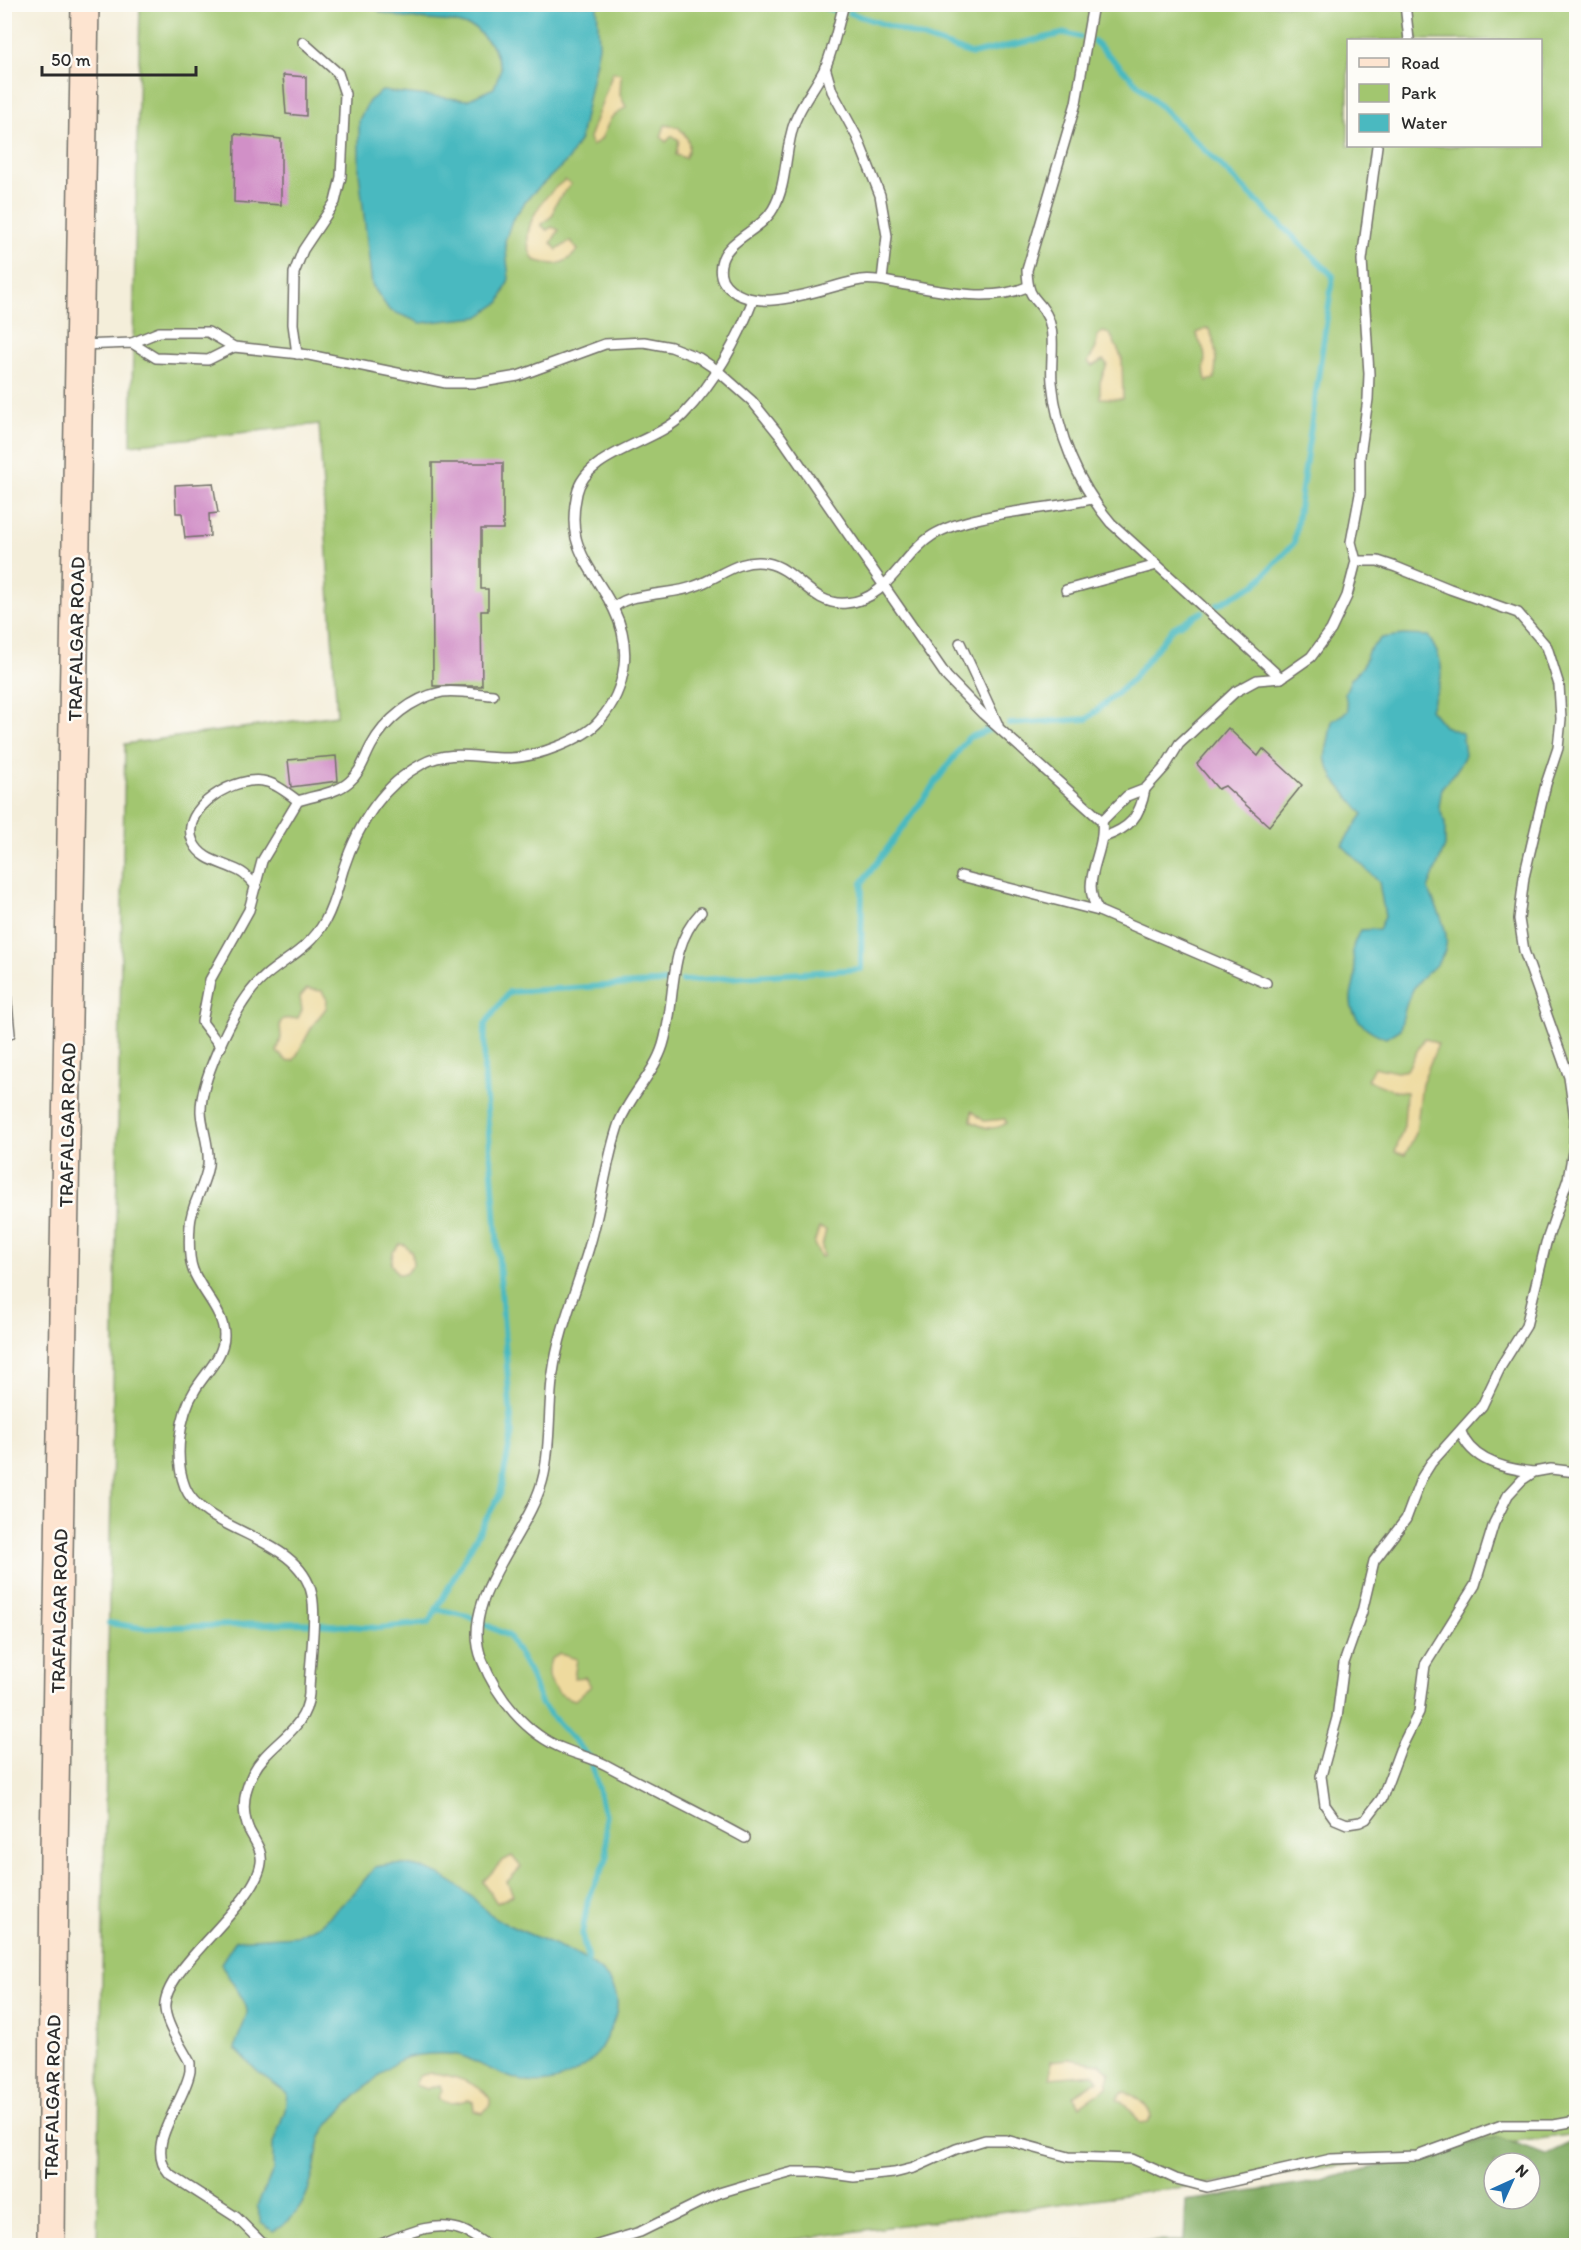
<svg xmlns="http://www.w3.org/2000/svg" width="1581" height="2250" viewBox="0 0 1581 2250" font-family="Itim,sans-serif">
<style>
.green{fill:#a2c66f;stroke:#66784d;stroke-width:1.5;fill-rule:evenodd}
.forest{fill:#81ab62;stroke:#566b46;stroke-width:1.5;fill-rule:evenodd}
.sand{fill:#eeda9e;stroke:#8c8264;stroke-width:1.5}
.water{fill:#4ab9c0;stroke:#3a7276;stroke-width:1.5}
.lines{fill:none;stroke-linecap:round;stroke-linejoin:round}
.stream{stroke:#4ab9c0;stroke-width:6}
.building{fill:#d190c7}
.lane-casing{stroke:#716f68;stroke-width:12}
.secondary-casing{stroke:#716f68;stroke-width:30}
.lane{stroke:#fff;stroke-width:9}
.secondary{stroke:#fde4d0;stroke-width:27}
.labels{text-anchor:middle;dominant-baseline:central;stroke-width:5;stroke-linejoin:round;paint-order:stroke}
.street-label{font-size:20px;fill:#2b2b2b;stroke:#fdfcf7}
</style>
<rect width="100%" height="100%" fill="#fdfcf7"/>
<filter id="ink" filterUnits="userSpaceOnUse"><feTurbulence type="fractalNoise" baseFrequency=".0167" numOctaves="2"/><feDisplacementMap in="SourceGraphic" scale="12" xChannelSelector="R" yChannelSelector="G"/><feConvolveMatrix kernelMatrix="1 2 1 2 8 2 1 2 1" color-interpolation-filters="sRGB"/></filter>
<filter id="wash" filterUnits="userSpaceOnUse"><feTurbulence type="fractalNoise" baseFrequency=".008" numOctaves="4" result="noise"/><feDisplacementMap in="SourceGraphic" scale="24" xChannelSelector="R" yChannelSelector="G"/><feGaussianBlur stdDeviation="1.35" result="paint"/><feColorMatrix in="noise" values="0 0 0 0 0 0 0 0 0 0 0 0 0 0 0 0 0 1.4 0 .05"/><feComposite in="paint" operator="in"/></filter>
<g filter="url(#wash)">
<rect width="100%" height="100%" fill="#f4eeda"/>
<path class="green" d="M140,5h1436v2129l-822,111 -657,1 28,-1502 212,-29 -18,-291 -188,21zM1348,40h192v106h-192z"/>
<path class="forest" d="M1498,2137l47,18 31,-15v105l-518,1 -1,-3 127,-2 2,-40 119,-17zM1494,2163h36v36h-36z"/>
<g class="sand">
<polygon points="613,72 621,74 620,95 626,107 611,118 601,139 592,146 589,138"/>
<path d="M665,125l13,2c10,10 15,18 7,31l-9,-3 3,-15 -7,-4 -6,6 -5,-5z"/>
<path d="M565,180l6,4 -16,20 -2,11 -12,10 6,5 5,-3 7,3 -8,13 6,7 13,-9 8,9c-15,17 -24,16 -44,10 -18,-28 7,-63 31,-80z"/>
<path d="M1208,328c9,13 9,37 6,51l-7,2c-6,-9 0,-20 -3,-30 -2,-8 -7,-9 -7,-18z"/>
<polygon points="1103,332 1110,334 1122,358 1123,399 1100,398 1100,382 1107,364 1103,360 1092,366 1088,362 1096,348 1097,336"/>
<polygon points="307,989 322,991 327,1000 326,1008 313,1025 294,1060 287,1061 277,1052 281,1038 280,1023 283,1019 298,1018 302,1010 300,997"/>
<polygon points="1424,1038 1438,1044 1422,1083 1416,1133 1405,1155 1395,1152 1404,1126 1406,1092 1395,1091 1367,1080 1374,1067 1397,1072 1407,1070"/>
<path d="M972,1111l12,10 21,-2 1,4c-12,9 -24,5 -35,-2z"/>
<polygon points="819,1228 826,1230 822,1247 824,1256 821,1257 814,1244"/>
<polygon points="400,1244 405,1245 412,1253 413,1265 405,1274 398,1274 391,1264 393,1252"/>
<path d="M560,1654l17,5 -3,19 11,-1 6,9 -16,14c-21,-4 -31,-22 -24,-41z"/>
<polygon points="512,1856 521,1867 507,1882 513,1895 497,1903 483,1882 502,1861"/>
<polygon points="1069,2059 1100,2064 1110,2073 1107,2087 1080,2106 1073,2096 1098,2080 1094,2074 1050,2078 1050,2061"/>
<path d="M431,2073c17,1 50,10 59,26v6l-7,8 -9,-2 -1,-9 -4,-2c-11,1 -21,7 -31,-2l4,-7 -2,-6 -14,4 -11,-4 4,-9z"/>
<path d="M1122,2092c11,0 27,14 29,25l-3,5 -8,1 -9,-13 -14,-11z"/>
</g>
<g class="water">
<polygon points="369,5 597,5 599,46 580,139 568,160 529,197 512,220 505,241 509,279 500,302 478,317 421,323 389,310 372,285 359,172 359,120 369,101 382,91 467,100 494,88 501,68 493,47 475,28 453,22 404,18 381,12"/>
<path d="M1403,635l25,1c20,31 15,41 2,73l14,17 18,7 3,22 -10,18 -13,14 -3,20 6,16v23l-17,43c7,16 21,39 18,57 -4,18 -17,24 -28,36 -11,14 -14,31 -18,47l-14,9c-17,-6 -36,-19 -35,-39 0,-8 4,-16 4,-24 -1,-21 -7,-26 6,-45l18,-1 6,-12 -6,-35 -37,-37 21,-31 -29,-35 -9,-21 7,-37 16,-10 -3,-18 6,-14 12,-13 5,-14 13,-14z"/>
<path d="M392,1864c33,1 56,12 81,34 8,7 15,15 24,21 38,24 145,41 115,106 -7,15 -13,30 -27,41 -44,32 -76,12 -118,-8 -14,-7 -58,-5 -71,4 -16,11 -62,53 -72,69 -7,11 -7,26 -10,39 -6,27 -16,49 -41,61l-12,-8 -4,-17 16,-35v-27l12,-34 2,-17 -29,-21 -23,-23c2,-14 11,-26 12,-36 1,-12 -20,-35 -26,-50l15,-23 60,-4 24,-11 33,-31 22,-27z"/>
</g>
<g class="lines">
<g class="stream">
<polyline points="813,4 833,10"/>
<polyline points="850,13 972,54 1066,33 1080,37"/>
<polyline points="1094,41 1333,276 1294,543 1256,584 1217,605"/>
<polyline points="1009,724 1087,719 1131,681 1173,628 1202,612"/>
<polyline points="682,981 861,969 862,883 968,738 991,729"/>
<polyline points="436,1609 468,1616 509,1636 528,1670 542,1705 590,1758 605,1816 607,1859 588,1899 582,1935 588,1960"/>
<polyline points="109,1623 143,1628 299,1623 379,1628 429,1623 500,1494 512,1432 484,1070 485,1024 509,992 665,982"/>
</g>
</g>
<g id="blocks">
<g class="building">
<polygon points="283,75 306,77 306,116 286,114"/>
<polygon points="235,134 281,139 281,205 234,202"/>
<polygon points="432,463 503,463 503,529 481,529 481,589 488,589 488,611 481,611 482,686 433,686"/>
<polygon points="213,483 218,513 209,514 210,536 185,538 182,513 176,513 175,485"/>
<polygon points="1228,728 1258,756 1263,749 1302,785 1269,826 1225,786 1218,789 1197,764"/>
<polygon points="336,756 338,781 291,787 288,760"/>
</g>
</g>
</g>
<g filter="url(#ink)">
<use href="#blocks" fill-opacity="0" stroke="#716f68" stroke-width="1.5"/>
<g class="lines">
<g class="lane-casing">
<g id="lane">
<path d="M844,4c-6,21 -10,42 -18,62 -9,19 -23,35 -31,55 -11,28 -7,63 -22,88 -12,21 -43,29 -51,51 -3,9 -2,19 4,25 31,34 98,1 135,-5 15,-2 26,2 40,4 39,7 88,19 126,3"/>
<path d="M1093,4l-17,99 -49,167c1,34 11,25 21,48 8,19 2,44 4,64 5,52 26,102 59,141l170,155"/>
<polyline points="1405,4 1409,40"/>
<polyline points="825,67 832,91 857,137 880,195 887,236 882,280"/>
<path d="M132,343l27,-11h49l26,15 75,8 137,28h31l41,-7 87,-32 39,-2 27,5 28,11 18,12 35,31 29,36 166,240 36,37 119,107c4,34 -24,60 -3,90l167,72"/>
<polyline points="82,345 132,343 156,358 208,360 234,347"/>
<polyline points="297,354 293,324 294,273 303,250 335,202 341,177 345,94 338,73 303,42"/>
<polyline points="1356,561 1378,561 1396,567 1450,589 1518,613 1547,647 1559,685 1561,719 1558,748 1546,784 1524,877 1519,919 1524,951 1569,1077 1575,1119 1574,1146 1568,1179 1546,1243 1526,1326 1501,1366 1482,1406 1431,1463 1421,1479 1406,1519 1374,1561 1362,1612 1344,1663 1337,1718 1321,1776 1325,1805 1335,1819 1347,1824 1360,1822 1366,1819 1382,1798 1400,1750 1419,1712 1425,1665 1475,1585 1494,1523 1508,1495 1522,1480 1534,1472 1551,1469 1576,1472"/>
<polyline points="1066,590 1157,565"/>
<path d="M614,608c10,-11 26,-11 41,-14 13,-2 28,-3 40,-8 24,-8 45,-29 72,-23 31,6 44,43 79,40 42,-3 55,-48 87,-68 38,-23 115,-25 159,-36"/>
<polyline points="960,643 998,725"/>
<polyline points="1102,821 1127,796 1145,789 1165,767 1179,744 1235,692 1257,680 1281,678 1311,657 1331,630 1347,596 1356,561 1351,542 1360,494 1360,456 1368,399 1369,374 1362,260 1377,146"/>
<path d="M1104,837c26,-9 36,-20 41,-48"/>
<polyline points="961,876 1099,911"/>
<path d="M256,886c-6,-6 -10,-12 -17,-15 -17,-9 -37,-10 -46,-29 -15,-34 45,-69 74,-60 11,3 22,12 31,19"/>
<path d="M701,912c-35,37 -24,88 -38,133 -9,29 -33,50 -44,78 -14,40 -17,81 -29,121 -12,42 -31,85 -37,129 -5,33 -2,68 -9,101 -12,60 -87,124 -62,186 15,38 44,74 82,89 14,6 29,9 42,16 46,25 94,48 139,73"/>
<polyline points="4,973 10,1034"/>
<path d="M221,1047l-19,-25 8,-42 39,-70 13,-49 36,-60c17,-6 37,-7 51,-19 12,-10 15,-23 22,-36 14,-26 41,-48 71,-54 16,-2 35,2 51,3"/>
<path d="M1461,1432c10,29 44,37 72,40"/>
<path d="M265,2246l-29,-29 -67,-43c-26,-30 16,-71 21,-103v-8c-8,-16 -23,-36 -25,-54 -5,-39 91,-103 96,-146 2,-12 -7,-23 -12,-33 -8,-19 -5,-39 4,-57 16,-31 53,-41 56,-79 0,-29 8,-73 3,-99 -12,-60 -109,-62 -127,-108 -11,-28 -6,-72 10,-97 10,-17 29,-33 29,-55 0,-23 -23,-44 -31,-65 -5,-13 -4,-31 -3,-45 1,-21 15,-38 18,-60 2,-19 -6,-35 -7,-53 -1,-31 29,-92 47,-117 21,-31 58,-39 77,-74 9,-16 13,-34 18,-51 14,-43 38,-84 79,-106 29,-16 57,-5 88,-6 26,-1 74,-18 90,-38 27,-31 32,-74 14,-110 -11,-24 -31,-45 -38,-72 -3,-13 -2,-31 1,-45 8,-40 79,-50 106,-78 31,-32 55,-75 70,-115"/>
<path d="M376,2246c28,-11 58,-27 88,-15 9,4 16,10 25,15"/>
<polyline points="594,2246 640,2232 719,2193 749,2184 793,2172 818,2172 854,2177 894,2173 914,2168 956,2149 985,2140 1006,2140 1069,2157 1132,2159 1176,2179 1207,2187 1331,2159 1417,2156 1502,2125 1554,2125 1576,2121"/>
</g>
</g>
<g class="secondary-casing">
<polyline id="secondary" points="51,2246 54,1852 85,4"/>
</g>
<use href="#lane" class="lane"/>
<use href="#secondary" class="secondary"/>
</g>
</g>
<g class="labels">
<g class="street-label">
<text transform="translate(76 639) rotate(-89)">TRAFALGAR ROAD</text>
<text transform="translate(67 1125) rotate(-89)">TRAFALGAR ROAD</text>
<text transform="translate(59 1611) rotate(-89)">TRAFALGAR ROAD</text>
<text transform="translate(52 2097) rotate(-89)">TRAFALGAR ROAD</text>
</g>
</g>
<rect width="1581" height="2250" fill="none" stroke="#fdfcf7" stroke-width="24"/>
<rect x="1347" y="39" width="195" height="108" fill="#fdfcf7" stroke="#a9a8a5" stroke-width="1.5"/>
<rect x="1359" y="58" width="30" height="9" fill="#fde4d0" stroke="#a9a8a5" stroke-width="1.5"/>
<text x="1401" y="69" font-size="18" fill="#2b2b2b">Road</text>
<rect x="1359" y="84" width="30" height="18" fill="#a2c66f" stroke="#a9a8a5" stroke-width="1.5"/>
<text x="1401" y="99" font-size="18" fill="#2b2b2b">Park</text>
<rect x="1359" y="114" width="30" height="18" fill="#4ab9c0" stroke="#a9a8a5" stroke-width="1.5"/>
<text x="1401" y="129" font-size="18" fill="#2b2b2b">Water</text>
<g transform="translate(1512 2181) rotate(45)"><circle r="28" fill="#fdfcf7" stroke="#a9a8a5" stroke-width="1.5"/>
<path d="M0-4.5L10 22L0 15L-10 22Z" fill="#1f6fb2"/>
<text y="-9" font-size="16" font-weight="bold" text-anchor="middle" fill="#2b2b2b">N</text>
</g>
<path d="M42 66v9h154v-9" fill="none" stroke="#2b2b2b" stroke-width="3"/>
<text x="51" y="66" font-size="18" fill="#2b2b2b" stroke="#fdfcf7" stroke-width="4.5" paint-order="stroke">50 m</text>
</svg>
